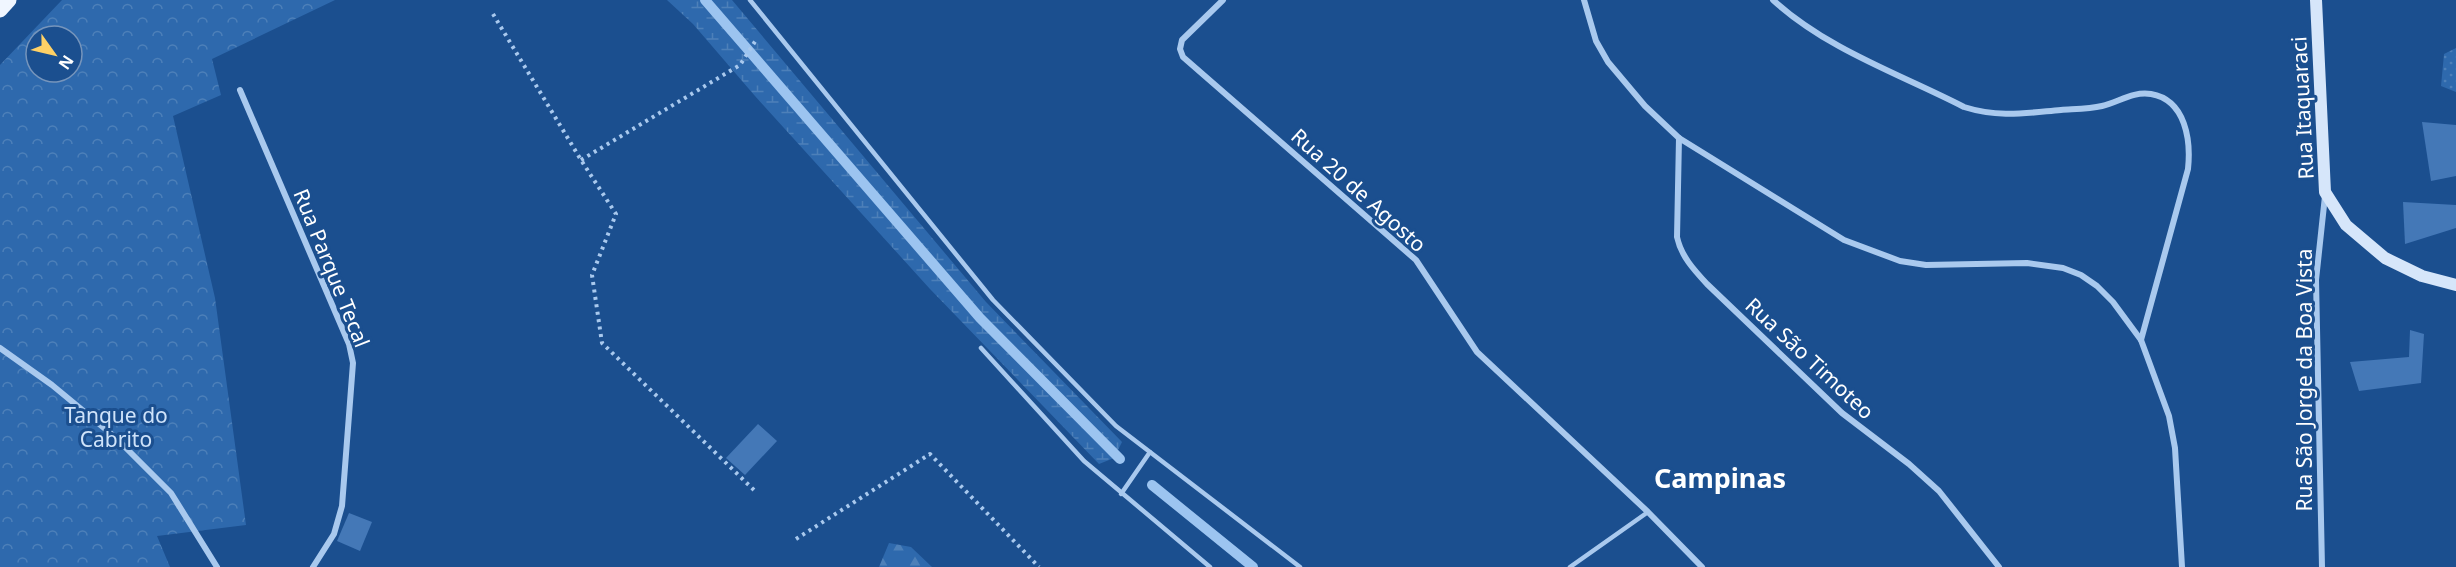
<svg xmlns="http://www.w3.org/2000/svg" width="2456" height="567" viewBox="0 0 2456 567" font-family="'Noto Sans',sans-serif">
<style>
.grass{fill:url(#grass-dots)}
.forest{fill:url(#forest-firs)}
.wetland{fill:url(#wetland-marsh)}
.park{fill:url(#park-crowns);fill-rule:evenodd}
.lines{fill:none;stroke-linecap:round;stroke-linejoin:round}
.stream{stroke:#9cc4f0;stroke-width:10}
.building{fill:#4478b7}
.path{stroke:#a9c9ee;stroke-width:4;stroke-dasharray:3 4.5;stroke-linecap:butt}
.lane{stroke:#a9c9ee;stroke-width:4.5}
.street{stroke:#a9c9ee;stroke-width:6}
.secondary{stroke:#d6e6fa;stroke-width:12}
.primary{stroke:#f0f6ff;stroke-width:15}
.labels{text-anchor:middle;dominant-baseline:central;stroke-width:6;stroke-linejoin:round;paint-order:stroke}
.street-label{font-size:21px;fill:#fff;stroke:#1b4f8f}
.park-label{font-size:21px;fill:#cfe3fa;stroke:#1b4f8f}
.district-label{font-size:27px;font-weight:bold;fill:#fff;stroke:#1b4f8f}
</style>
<defs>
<pattern id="grass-dots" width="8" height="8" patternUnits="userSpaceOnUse" patternTransform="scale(1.5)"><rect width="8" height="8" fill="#2e69ad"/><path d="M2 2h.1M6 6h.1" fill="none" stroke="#4d80b9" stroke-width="1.8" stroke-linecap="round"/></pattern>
<pattern id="forest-firs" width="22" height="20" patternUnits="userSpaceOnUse" patternTransform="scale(1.5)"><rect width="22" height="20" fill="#2e69ad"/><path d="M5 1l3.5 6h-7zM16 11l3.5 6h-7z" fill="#4d80b9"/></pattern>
<pattern id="wetland-marsh" width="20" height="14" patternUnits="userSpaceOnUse" patternTransform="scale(1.5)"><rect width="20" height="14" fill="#2e69ad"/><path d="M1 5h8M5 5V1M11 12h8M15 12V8" fill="none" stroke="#4d80b9"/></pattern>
<pattern id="park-crowns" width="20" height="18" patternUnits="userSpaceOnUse" patternTransform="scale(1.5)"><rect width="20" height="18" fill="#2e69ad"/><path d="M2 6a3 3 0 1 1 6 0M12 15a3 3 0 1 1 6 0" fill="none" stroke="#4d80b9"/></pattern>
</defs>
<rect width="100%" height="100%" fill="#1b4f8f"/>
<polygon class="grass" points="2456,48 2456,92 2441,86 2444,54"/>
<polygon class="forest" points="889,543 911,547 932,567 879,567"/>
<polygon class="wetland" points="667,0 732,0 986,302 1122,442 1114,458 1099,464 930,289 755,96 693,24"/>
<path class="park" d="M62,0h273l-123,59 9,36 -48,21 42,182 31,227 -89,11 13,31h-170v-502zM36,36h36v36h-36z"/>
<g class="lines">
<g class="stream">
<polyline points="705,0 980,318 1120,459"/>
<polyline points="1152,485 1253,567"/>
</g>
</g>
<g class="building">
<polygon points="2422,122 2456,125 2456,176 2431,181"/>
<polygon points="2403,202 2456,205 2456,228 2405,244"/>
<polygon points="2410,330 2424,334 2421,383 2359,391 2350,362 2409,357"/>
<polygon points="758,424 777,441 745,475 726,458"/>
<polygon points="349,513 372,522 360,551 337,541"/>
</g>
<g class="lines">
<g class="path">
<polyline points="493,14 581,160 616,214 592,275 602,343 756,492"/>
<polyline points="581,160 740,65 756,40"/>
<polyline points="796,539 930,454 1039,567"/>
</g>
<g class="lane">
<polyline points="750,0 993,300 1116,426 1300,567"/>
<polyline points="981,348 1084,461 1210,567"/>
<polyline points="1121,494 1150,452"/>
<polyline points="1570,567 1648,512"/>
</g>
<g class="street">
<polyline points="1223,0 1182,40 1180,49 1183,57 1416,260 1477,352 1648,512 1702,567"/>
<polyline points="1584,0 1596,41 1608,62 1645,106 1679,138 1844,240 1900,261 1926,265 2027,263 2063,268 2081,275 2097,286 2113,302 2141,340 2169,416 2175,448 2182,567"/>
<path d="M1773,0c55,50 127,74 191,107 35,11 62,6 97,3 13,-1 28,-1 41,-4 17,-4 31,-15 49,-12 35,6 40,47 37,75l-47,171"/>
<polyline points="240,90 349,344 353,363 342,506 334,534 313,567"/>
<path d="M1679,138l-2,99c4,19 17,33 30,47l135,129 67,51 30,27 60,76"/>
<polyline points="0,348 52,385 115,437 171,493 217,567"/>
<polyline points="2322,567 2316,280 2325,196"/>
</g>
<polyline class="secondary" points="2316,0 2325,192 2346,225 2385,258 2422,276 2456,285"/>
<polyline class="primary" points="0,10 9,0"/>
</g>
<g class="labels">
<g class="street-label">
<text transform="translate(2302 108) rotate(-93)">Rua Itaquaraci</text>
<text transform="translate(1359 190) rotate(42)">Rua 20 de Agosto</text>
<text transform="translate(332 268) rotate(68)">Rua Parque Tecal</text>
<text transform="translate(1810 358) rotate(43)">Rua São Timoteo</text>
<text transform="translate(2304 380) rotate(-90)">Rua São Jorge da Boa Vista</text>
</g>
<g class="park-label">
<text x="116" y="415">Tanque do<tspan x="116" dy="24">Cabrito</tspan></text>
</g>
<g class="district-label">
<text x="1720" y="477">Campinas</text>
</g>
</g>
<g transform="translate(54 54) rotate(124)"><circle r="28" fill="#1b4f8f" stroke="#7695bc" stroke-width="1.5"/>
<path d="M0-4.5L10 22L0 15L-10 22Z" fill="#ffd166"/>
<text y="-9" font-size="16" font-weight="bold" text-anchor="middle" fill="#ffffff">N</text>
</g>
</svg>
